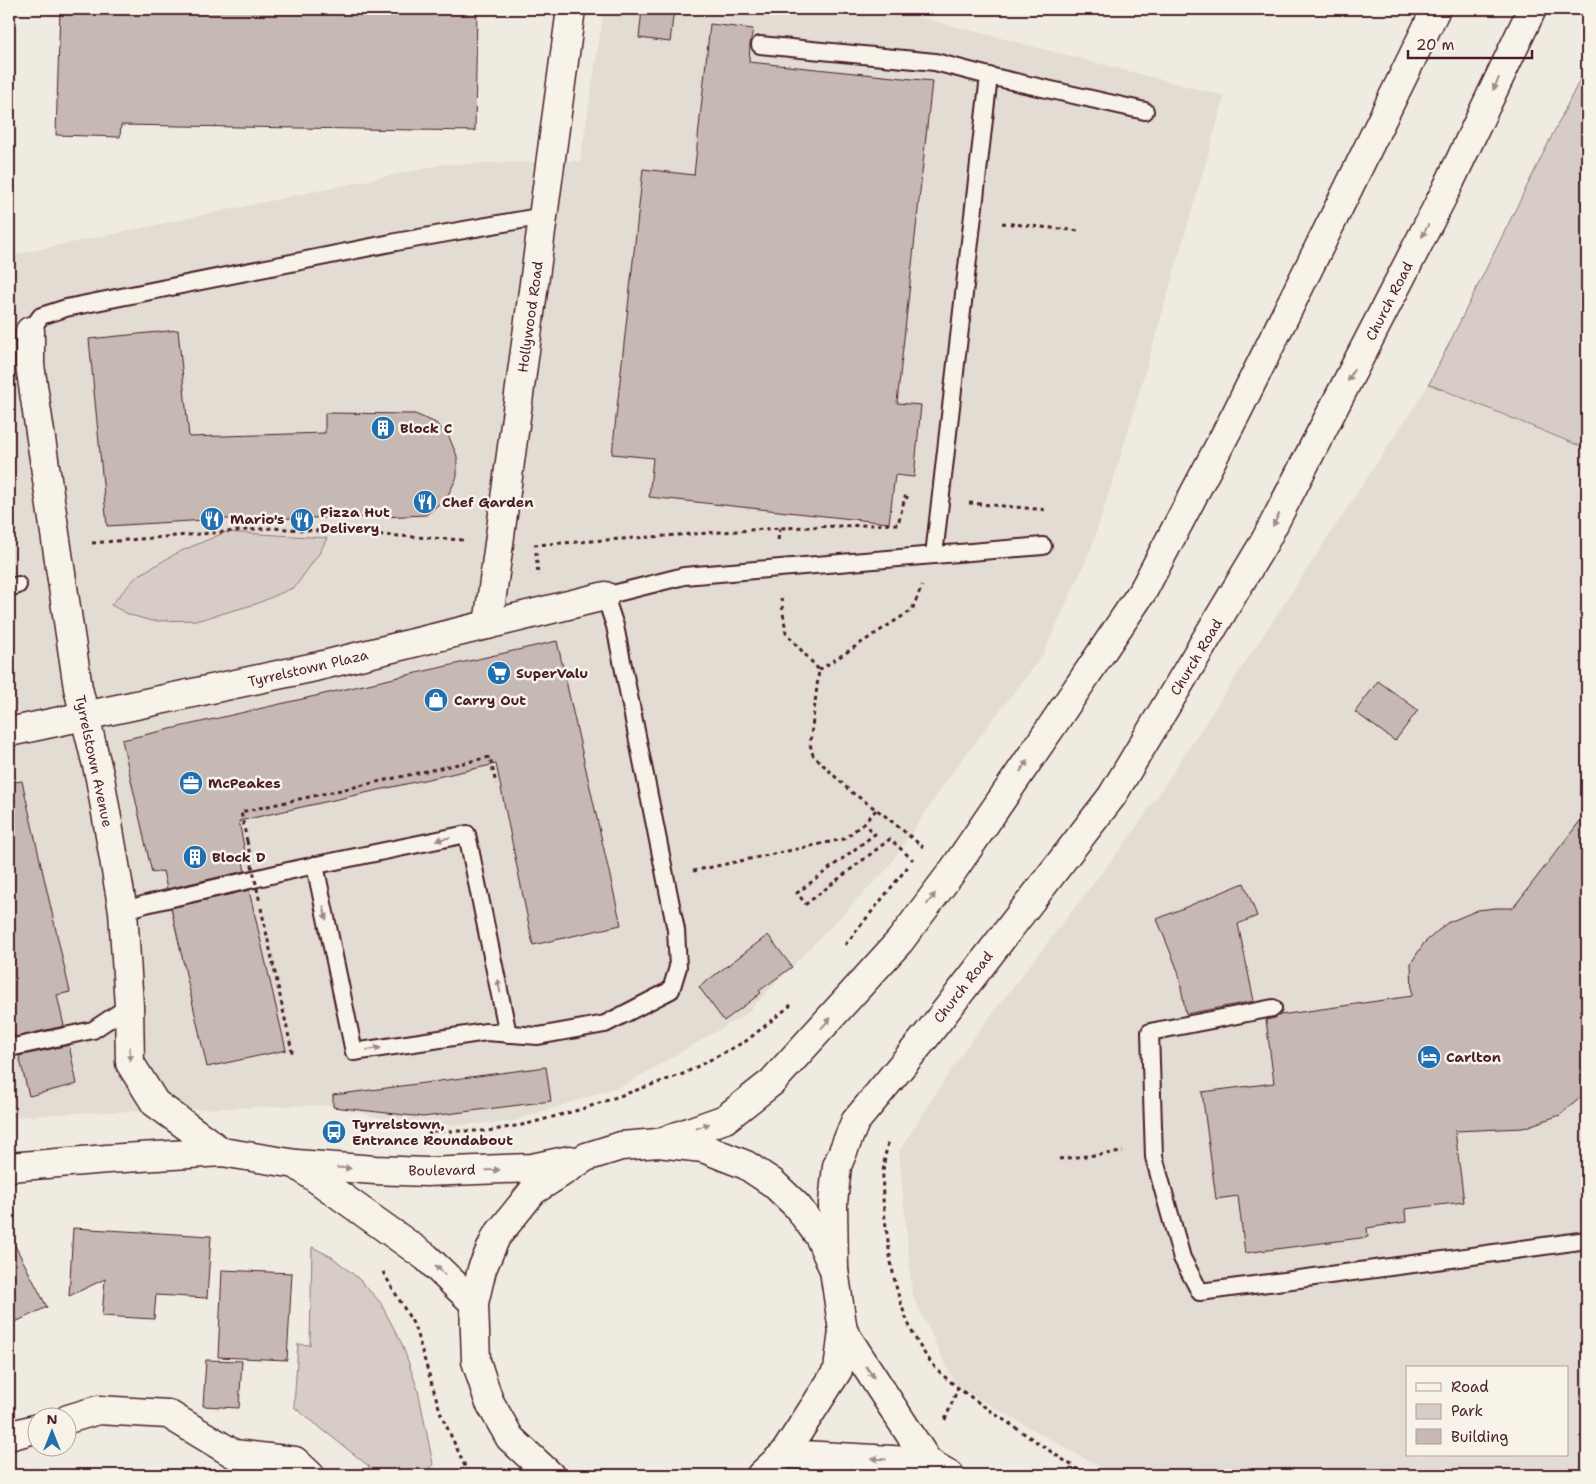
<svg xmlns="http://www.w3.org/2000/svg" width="1596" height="1484" viewBox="0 0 1596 1484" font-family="'Shantell Sans',sans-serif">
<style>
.built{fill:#e3dcd2;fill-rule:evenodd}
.green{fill:#d8cdc6;stroke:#917678}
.building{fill:#c6b8b3;stroke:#4a1f2b}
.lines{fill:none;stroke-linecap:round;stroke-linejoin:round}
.lane-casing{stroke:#4a1f2b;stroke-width:20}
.street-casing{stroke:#4a1f2b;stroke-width:31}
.secondary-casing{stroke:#4a1f2b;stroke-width:31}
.path{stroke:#4a1f2b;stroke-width:3;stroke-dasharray:4 4;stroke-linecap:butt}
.lane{stroke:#f7f3e8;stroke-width:16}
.street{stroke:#f7f3e8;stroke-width:28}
.secondary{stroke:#f7f3e8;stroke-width:28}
.path-bridge{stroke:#4a1f2b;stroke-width:3;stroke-dasharray:4 4;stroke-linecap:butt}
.oneway{fill:#a0898a}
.labels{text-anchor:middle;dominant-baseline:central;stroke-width:5;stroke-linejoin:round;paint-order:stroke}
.street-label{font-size:14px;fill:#4a1f2b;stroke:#f7f3e8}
.poi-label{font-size:14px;font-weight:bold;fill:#4a1f2b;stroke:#f7f3e8;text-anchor:start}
</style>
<rect width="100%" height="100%" fill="#f0ebe0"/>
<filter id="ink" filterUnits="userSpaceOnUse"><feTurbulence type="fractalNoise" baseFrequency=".02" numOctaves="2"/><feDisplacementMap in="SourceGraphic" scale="10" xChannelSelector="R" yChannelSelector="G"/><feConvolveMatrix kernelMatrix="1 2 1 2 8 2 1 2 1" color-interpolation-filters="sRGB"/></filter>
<g filter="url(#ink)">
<g class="built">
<polygon points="604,9 888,9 1225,96 1122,452 1091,549 1043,655 954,770 887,869 745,1015 624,1085 511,1122 439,1126 381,1118 326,1105 80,1113 9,1117 9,256 445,164 580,161"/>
<path d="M1429,384l158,65v1026h-473l-158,-89 -44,-92 -13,-143 65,-101 170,-219zM1407,1368h160v87h-160z"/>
</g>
<g class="green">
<polygon points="1587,65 1587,449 1429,384"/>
<polygon points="226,532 327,538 320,552 295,587 256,604 199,620 152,621 130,615 111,605 137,576 179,552"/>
<polygon points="312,1247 332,1257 358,1278 380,1302 402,1344 418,1390 433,1464 424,1475 356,1475 370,1467 294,1407 298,1344 310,1345"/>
</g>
<g class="building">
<polygon points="60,9 477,9 475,131 121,125 120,137 56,135"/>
<polygon points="642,9 674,9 670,42 639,38"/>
<polygon points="710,24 753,29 750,44 749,62 932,81 897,403 921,405 914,477 895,475 889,523 649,497 653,458 612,454 643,169 694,175"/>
<polygon points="178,330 189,437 325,433 325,413 415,414 436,423 449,437 457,456 457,477 447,497 426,515 383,517 223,519 107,526 89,339"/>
<polygon points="557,641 621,925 533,945 496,764 239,821 245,852 241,853 245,871 167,889 163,871 152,873 122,740"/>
<polygon points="1378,681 1418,710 1395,741 1355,712"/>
<polygon points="22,781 70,992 57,995 64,1026 15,1037 9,1012 9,783"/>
<polygon points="1587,812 1587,1092 1560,1115 1523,1128 1455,1131 1464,1202 1405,1209 1406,1222 1367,1228 1368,1237 1245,1253 1238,1196 1216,1199 1202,1092 1274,1083 1266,1020 1275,1018 1280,1015 1412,996 1411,963 1424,943 1447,923 1478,910 1495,908 1513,908"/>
<polygon points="1244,883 1257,916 1238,924 1254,1001 1186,1014 1178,971 1157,919"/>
<polygon points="249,890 286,1050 207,1067 171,908"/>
<polygon points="768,935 792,967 759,991 761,993 724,1021 699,987"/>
<polygon points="69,1045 77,1084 29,1096 19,1056"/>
<polygon points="546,1067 551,1101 423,1117 333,1107 333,1095"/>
<polygon points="73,1228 211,1236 207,1298 156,1295 154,1319 102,1316 105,1279 69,1296"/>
<polygon points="9,1234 47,1307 9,1325"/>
<polygon points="222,1270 292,1273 287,1360 218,1357"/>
<polygon points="206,1360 242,1361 239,1408 203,1406"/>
</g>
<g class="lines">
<g class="lane-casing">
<g id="lane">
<polyline points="760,45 935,62 989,76 934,555"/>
<polyline points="989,76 1145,111"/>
<polyline points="30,331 41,316 66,308 396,242 544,216"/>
<polyline points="9,588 18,585"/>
<polyline points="315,865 354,1052 486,1032 538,1036 605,1024 671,990 678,967 676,930 615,626 605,596 684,576 1043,546"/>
<polyline points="123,911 146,904 297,869 467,834 508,1034"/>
<polyline points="1273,1008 1150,1032 1154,1157 1182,1258 1200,1292 1451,1259 1587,1240"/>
<polyline points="9,1048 93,1030 129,1006"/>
</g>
</g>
<g class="street-casing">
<g id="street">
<polyline points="30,331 30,365 78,688 100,778 123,911 129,1006 130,1063 155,1103 222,1152"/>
<polyline points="488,625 571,9"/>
<polyline points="9,732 315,667 605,596"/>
<polyline points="843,1331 928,1462 950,1475"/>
<polyline points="68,1419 98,1410 168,1414 234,1454 295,1461 310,1475"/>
<polyline points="9,1436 38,1428"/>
<polyline points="784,1454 928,1462"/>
</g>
</g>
<g class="secondary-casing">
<g id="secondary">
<polyline points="658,1143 725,1119 772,1082 900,941 954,869 1054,723 1144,589 1236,414 1346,193 1436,9"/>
<polyline points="297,1165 426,1257 474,1303"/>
<polyline points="9,1167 107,1159 222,1152 296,1164 375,1170 426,1172 532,1168 570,1160"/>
<polyline points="834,1270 833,1203 837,1166 855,1122 927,1035 1112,796 1265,541 1446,190 1532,9"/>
<polyline points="550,1475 510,1438 489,1401 476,1361 474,1303 482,1269 496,1237 533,1191 586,1157 621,1146 658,1143 703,1148 746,1165 773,1183 797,1206 819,1236 834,1270 843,1331 838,1370 784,1454 761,1475"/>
</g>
</g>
<g class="path">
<polyline points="1002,223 1081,231"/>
<polyline points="969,503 1048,510"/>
<polyline points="778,540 780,528"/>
<polyline points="92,543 272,528 465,540"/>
<polyline points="534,545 780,528 898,524 905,497 910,498"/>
<polyline points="536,552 538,576"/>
<polyline points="781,598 786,633 819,670 810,744 813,755 850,791 884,815 923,847"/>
<polyline points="819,670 912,610 922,586"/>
<polyline points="876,810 864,823 875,834 797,893 806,904 890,839 913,860"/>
<polyline points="247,841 241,812 490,757 496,784"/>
<polyline points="693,871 844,839 864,823"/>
<polyline points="261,908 293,1056"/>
<polyline points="845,945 910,864"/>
<polyline points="429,1136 430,1131 488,1131 527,1124 582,1109 683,1074 746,1041 791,1005"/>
<path d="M888,1143c-9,35 -5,63 0,98 5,42 16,86 42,120 17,22 43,37 65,53 30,20 61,41 91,61"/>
<polyline points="1059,1159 1123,1152"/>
<polyline points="383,1272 414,1325 441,1414 469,1475"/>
<polyline points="945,1420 958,1388"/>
</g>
<use href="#lane" class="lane"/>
<use href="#street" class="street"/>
<use href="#secondary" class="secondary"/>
<polyline class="path-bridge" points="247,841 260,903"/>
</g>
<defs><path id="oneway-solid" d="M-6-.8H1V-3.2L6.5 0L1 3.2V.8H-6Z" transform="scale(1.25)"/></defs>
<g class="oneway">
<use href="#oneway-solid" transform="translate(1496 84) rotate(115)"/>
<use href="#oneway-solid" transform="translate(1425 231) rotate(117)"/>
<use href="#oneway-solid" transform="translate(1351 375) rotate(117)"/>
<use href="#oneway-solid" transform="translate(1276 520) rotate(117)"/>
<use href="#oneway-solid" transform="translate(1024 766) rotate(-56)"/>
<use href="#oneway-solid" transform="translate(443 839) rotate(168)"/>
<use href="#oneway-solid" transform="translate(931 899) rotate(-53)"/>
<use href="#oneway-solid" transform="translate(325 913) rotate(78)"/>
<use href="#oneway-solid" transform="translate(499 986) rotate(-101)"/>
<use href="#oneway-solid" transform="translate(826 1023) rotate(-48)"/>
<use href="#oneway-solid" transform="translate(374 1049) rotate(-8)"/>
<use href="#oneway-solid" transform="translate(130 1054) rotate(88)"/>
<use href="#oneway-solid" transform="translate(703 1126) rotate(-20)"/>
<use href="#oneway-solid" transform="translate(344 1168) rotate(4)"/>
<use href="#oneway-solid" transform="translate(493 1170) rotate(-2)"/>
<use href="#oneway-solid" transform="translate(440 1270) rotate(-136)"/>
<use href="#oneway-solid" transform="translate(870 1372) rotate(56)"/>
<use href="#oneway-solid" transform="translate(879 1459) rotate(-177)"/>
</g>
</g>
<defs>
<g id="building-disc" transform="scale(1.25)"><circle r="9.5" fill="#1f6fb2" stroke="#f7f3e8"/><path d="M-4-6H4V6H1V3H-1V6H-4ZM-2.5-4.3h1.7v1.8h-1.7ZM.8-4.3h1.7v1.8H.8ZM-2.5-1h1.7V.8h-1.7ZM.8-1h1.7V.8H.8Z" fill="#fff"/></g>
<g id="restaurant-disc" transform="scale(1.25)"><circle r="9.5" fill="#1f6fb2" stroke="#f7f3e8"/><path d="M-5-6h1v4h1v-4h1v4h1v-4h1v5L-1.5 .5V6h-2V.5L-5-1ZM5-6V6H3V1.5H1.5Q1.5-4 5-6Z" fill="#fff"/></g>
<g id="supermarket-disc" transform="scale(1.25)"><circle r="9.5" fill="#1f6fb2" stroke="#f7f3e8"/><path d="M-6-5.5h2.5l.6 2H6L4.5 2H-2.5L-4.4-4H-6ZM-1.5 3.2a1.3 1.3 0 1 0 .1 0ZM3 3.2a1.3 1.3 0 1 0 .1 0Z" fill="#fff"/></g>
<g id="shop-disc" transform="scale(1.25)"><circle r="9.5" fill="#1f6fb2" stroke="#f7f3e8"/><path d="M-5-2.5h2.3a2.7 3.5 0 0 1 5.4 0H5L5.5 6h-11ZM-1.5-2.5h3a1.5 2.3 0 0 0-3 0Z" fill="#fff"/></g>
<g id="office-disc" transform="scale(1.25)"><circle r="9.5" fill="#1f6fb2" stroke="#f7f3e8"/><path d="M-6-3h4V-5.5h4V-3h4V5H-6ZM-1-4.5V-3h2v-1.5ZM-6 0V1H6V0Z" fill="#fff"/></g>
<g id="hotel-disc" transform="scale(1.25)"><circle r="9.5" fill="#1f6fb2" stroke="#f7f3e8"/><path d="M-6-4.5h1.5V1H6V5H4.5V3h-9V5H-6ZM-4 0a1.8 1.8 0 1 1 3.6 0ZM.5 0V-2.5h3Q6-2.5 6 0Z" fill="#fff"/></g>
<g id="bus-disc" transform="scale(1.25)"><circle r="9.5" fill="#1f6fb2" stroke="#f7f3e8"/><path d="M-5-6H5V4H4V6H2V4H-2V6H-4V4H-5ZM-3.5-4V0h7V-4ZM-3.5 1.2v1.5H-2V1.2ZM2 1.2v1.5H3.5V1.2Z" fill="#fff"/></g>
</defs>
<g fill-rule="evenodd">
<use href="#building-disc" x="383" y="428"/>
<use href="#restaurant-disc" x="425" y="502"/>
<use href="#restaurant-disc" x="212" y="519"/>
<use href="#restaurant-disc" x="302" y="520"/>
<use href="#supermarket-disc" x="499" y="673"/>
<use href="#shop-disc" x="436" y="700"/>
<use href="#office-disc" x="191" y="783"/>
<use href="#building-disc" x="195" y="857"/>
<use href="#hotel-disc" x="1429" y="1057"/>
<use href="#bus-disc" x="334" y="1132"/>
</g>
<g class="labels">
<g class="street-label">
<text transform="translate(1389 301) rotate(-63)">Church Road</text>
<text transform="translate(530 317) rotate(-82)">Hollywood Road</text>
<text transform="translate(1196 657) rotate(-59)">Church Road</text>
<text transform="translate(308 668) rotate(-13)">Tyrrelstown Plaza</text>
<text transform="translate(94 761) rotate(78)">Tyrrelstown Avenue</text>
<text transform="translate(963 987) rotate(-52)">Church Road</text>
<text transform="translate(442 1170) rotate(-1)">Boulevard</text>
</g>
<g class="poi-label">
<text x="400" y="428">Block C</text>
<text x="442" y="502">Chef Garden</text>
<text x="320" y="512">Pizza Hut<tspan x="320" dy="16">Delivery</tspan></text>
<text x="230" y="519">Mario's</text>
<text x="516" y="673">SuperValu</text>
<text x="454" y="700">Carry Out</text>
<text x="208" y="783">McPeakes</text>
<text x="212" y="857">Block D</text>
<text x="1446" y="1057">Carlton</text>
<text x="352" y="1124">Tyrrelstown,<tspan x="352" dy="16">Entrance Roundabout</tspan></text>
</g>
</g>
<rect width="1596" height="1484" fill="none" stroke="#f7f3e8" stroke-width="30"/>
<rect x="15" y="15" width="1566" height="1454" fill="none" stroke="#4a1f2b" stroke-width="2" filter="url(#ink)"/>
<rect x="1406" y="1366" width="162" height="90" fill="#f7f3e8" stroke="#b29e9c"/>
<rect x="1416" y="1383" width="25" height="8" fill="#f7f3e8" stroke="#b29e9c"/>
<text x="1451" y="1392" font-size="15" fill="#4a1f2b">Road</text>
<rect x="1416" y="1404" width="25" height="15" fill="#d8cdc6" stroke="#b29e9c"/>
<text x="1451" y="1416" font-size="15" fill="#4a1f2b">Park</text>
<rect x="1416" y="1429" width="25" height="15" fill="#c6b8b3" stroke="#b29e9c"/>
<text x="1451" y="1442" font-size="15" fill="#4a1f2b">Building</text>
<g transform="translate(52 1432)"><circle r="24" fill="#f7f3e8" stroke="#b29e9c"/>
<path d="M0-4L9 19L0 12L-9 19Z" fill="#1f6fb2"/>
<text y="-8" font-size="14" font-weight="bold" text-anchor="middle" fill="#4a1f2b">N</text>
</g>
<path d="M1408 50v8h124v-8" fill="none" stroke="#4a1f2b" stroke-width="2.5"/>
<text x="1416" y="50" font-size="15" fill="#4a1f2b" stroke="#f7f3e8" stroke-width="4" paint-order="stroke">20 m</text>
</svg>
